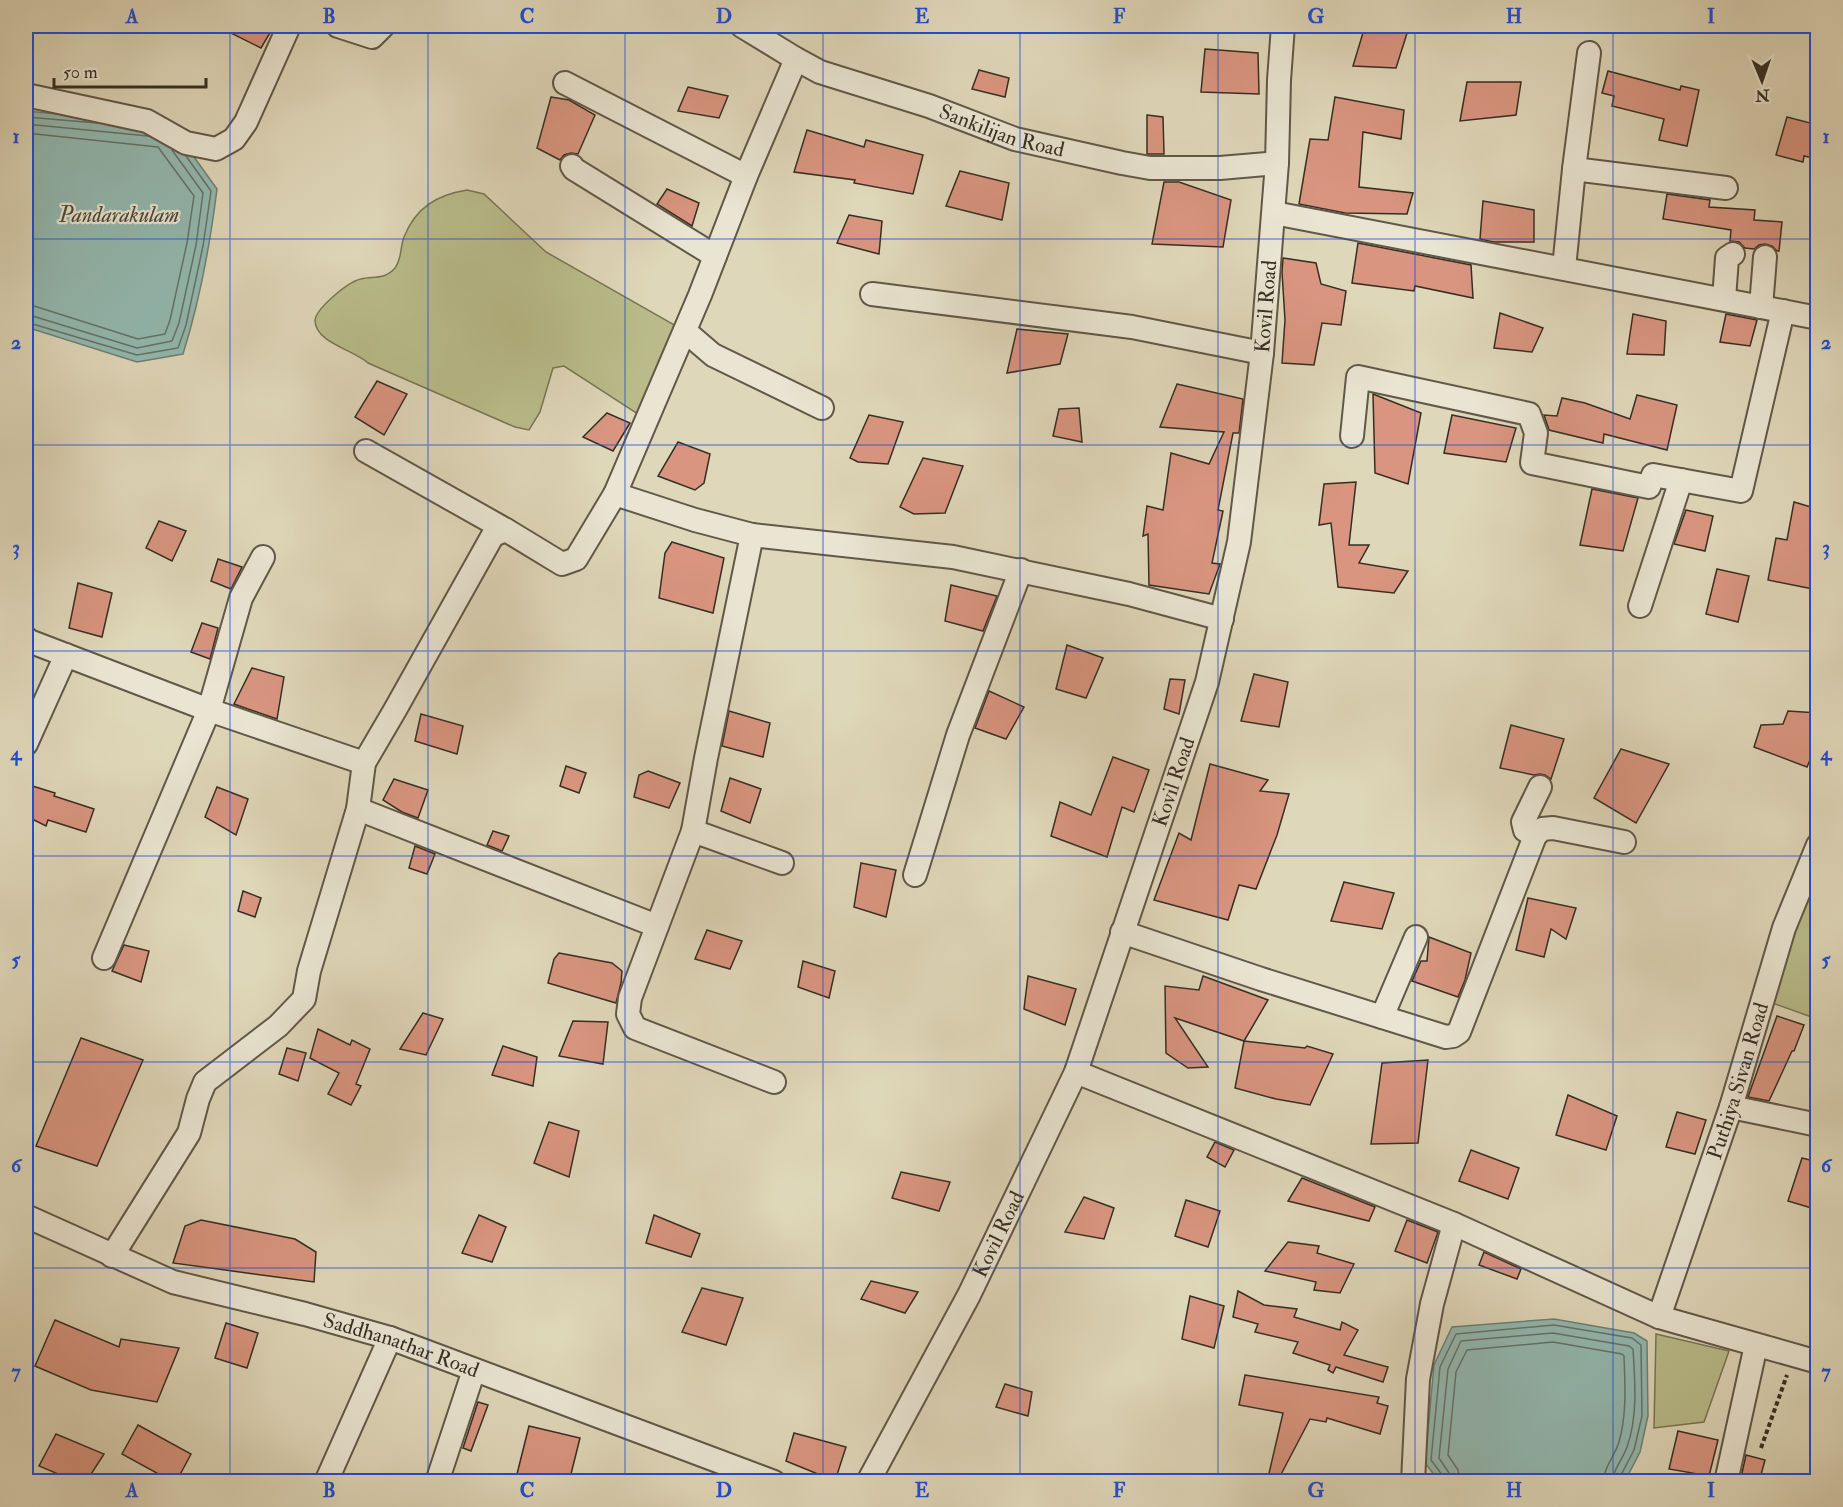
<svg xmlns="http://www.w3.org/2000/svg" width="1843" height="1507" viewBox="0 0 1843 1507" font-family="'IM FELL Double Pica',serif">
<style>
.green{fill:#b9bc8a;stroke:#787556;stroke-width:1.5}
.water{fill:#93b9b1;stroke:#6e8178;stroke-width:1.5}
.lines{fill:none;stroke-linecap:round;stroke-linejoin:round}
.shore{stroke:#65746a;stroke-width:1.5}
.building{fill:#d99580;stroke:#372e23;stroke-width:1.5}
.minor-casing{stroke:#615848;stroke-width:26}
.path{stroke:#372e23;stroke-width:4;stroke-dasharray:4.5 3;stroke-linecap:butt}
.minor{stroke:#eae5d2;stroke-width:22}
.grid{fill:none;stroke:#1d4ed8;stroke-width:1.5;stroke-opacity:0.55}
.labels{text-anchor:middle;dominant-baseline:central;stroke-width:4.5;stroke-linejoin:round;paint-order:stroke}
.street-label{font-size:21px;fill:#372e23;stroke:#eae5d2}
.water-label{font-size:22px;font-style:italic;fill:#494a3f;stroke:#eae5d2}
.neatline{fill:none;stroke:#1d4ed8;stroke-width:2}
.grid-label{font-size:20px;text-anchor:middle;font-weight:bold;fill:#1d4ed8}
</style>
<rect width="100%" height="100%" fill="#dfd7b9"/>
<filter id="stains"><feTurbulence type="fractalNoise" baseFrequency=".00333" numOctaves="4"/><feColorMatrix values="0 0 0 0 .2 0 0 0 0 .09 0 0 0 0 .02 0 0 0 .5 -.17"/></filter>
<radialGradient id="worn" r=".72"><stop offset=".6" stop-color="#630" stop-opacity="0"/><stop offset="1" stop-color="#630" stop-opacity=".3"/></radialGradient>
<g class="green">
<path d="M467,190l17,4 62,58 139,79 -38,89 -83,-54 -11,2 -13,44 -11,18 -14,-3 -147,-64c-14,-13 -52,-20 -53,-42 0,-12 34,-40 46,-42 12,-3 24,1 34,-11 7,-9 5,-21 9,-31 12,-30 33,-42 63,-47z"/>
<polygon points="1818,860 1817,1019 1764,1000"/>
<polygon points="1656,1334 1729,1351 1704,1422 1654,1428"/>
</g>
<g class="water">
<path d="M26,111l145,14 46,64c-7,56 -17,111 -34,165l-46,8 -111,-35z"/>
<polygon points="1554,1319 1634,1333 1647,1341 1648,1416 1640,1452 1625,1481 1439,1481 1425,1463 1434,1365 1452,1327"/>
</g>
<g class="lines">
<g class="shore">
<polyline points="26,117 97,123"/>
<polyline points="26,124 148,136"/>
<polyline points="26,133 158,147 194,196 187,243 170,320 165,334 138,339 34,306 26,305"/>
<polyline points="26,314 137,348 172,341 179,323 196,245 203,193 172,150"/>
<polyline points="26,322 137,355 178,348 186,325 203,246 211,191 186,156"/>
<polyline points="1443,1482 1443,1476 1431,1460 1440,1367 1456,1334 1554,1325 1632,1338 1641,1345 1642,1416 1634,1450 1620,1477 1620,1482"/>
<path d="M1451,1482l-2,-9 -10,-15 9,-89 13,-28 92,-8 76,13 4,3c2,31 5,68 -6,98 -4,12 -14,22 -15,35"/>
<path d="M1460,1482l-2,-12 -10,-15 8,-83 11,-22 86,-8 69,12 2,2c1,28 3,58 -5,86 -4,14 -15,24 -16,40"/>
</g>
</g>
<g class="building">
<polygon points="217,26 274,26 261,48"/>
<polygon points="1365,26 1409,27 1396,68 1353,66"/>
<polygon points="1205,49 1258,53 1259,94 1201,92"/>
<polygon points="979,70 1009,78 1005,97 972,89"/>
<polygon points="1608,71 1680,90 1681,86 1699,90 1687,146 1659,140 1664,119 1612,106 1614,96 1602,93"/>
<polygon points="1467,82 1521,82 1516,115 1460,121"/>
<polygon points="688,87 728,96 719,118 678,111"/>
<polygon points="551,97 569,100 595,115 578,154 571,153 564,155 560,160 537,148"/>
<polygon points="1335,97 1404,110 1401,139 1363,132 1359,187 1413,193 1407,214 1345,213 1299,204 1310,139 1328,140"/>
<polygon points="1147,115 1163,117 1164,154 1147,154"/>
<polygon points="1787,117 1818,125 1818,159 1804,156 1803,162 1776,155"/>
<polygon points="807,130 864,147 866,140 923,155 913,194 854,183 855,180 794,172"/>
<polygon points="960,171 1009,183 1002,220 946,206"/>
<polygon points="1164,182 1179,182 1231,200 1223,247 1152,244"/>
<polygon points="667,189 699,203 692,226 657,204"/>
<polygon points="1667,194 1710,200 1709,207 1755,210 1754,220 1782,222 1779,251 1777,251 1772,246 1765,244 1759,245 1754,249 1745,248 1739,242 1730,241 1731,230 1663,219"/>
<polygon points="1483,201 1534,210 1534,242 1493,242 1480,239"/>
<polygon points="849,215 882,221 879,254 837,243"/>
<polygon points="1358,243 1471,265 1473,298 1415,286 1414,291 1352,283"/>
<polygon points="1283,258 1316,263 1321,284 1346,291 1341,325 1322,323 1314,365 1282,363 1285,320 1282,272"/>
<polygon points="1500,313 1543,328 1532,352 1494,348"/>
<polygon points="1633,314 1666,321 1664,355 1627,354"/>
<polygon points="1726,314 1757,320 1750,346 1720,342"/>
<polygon points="1017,329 1068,334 1060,364 1007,373"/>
<polygon points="377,381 407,394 384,435 355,417"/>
<polygon points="1177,384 1243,399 1239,433 1233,433 1218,510 1223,511 1212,563 1220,564 1209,594 1149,585 1148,534 1143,536 1147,506 1163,510 1171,453 1209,464 1224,432 1160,427"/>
<polygon points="1373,394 1421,413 1408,484 1375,473"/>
<polygon points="1637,395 1677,405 1667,450 1604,434 1603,443 1549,430 1544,415 1557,416 1562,398 1585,403 1630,419"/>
<polygon points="1079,408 1082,442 1053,436 1059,409"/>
<polygon points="607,413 630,423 613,451 583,437"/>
<polygon points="869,415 903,422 888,464 858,462 850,458"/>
<polygon points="1452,415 1516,428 1506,462 1444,453"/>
<polygon points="678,442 710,454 704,483 695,490 658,476"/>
<polygon points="923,458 963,466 945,513 914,514 900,507"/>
<polygon points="1356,482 1349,545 1369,545 1359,563 1408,571 1394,593 1338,587 1331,523 1319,525 1324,484"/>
<polygon points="1592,489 1638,498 1623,551 1580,545"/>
<polygon points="1794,502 1818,509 1818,590 1768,580 1776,538 1787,540"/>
<polygon points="1686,510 1713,516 1705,551 1674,544"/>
<polygon points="159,521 186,531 172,561 146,548"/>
<polygon points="672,542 724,558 713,613 659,598 665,553"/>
<polygon points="218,559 242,567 231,589 211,581"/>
<polygon points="1717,569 1749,576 1738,622 1706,614"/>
<polygon points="78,583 112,593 102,637 69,628"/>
<polygon points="951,585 997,596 983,631 945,621"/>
<polygon points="202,623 218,628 210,659 191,652"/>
<polygon points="1067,645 1103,658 1086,698 1056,689"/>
<polygon points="252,668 284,677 277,719 234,704"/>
<polygon points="1254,674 1288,682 1279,727 1241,721"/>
<polygon points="1170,679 1185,680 1179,714 1164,709"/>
<polygon points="989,691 1024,707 1006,739 975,728"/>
<polygon points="729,711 770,723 763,757 722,746"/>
<polygon points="1788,711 1818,713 1818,741 1807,767 1754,747 1761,725 1783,724"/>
<polygon points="421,714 463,726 457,754 415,741"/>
<polygon points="1511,725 1564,739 1551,779 1545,775 1540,774 1534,775 1500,768"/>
<polygon points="1621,749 1669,764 1636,823 1594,798"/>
<polygon points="1113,757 1149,770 1134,812 1122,807 1107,857 1051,836 1060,802 1091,815"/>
<polygon points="1210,764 1268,780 1260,791 1289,794 1277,835 1256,889 1239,885 1228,920 1154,900 1179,833 1191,840"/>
<polygon points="566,766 586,773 579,793 560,786"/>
<polygon points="648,771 680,783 669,808 634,797 639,775"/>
<polygon points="730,778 761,789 750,823 721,811"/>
<polygon points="394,779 428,790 418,818 402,812 383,800"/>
<polygon points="26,784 55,793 54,796 94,809 86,832 48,820 46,826 26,816"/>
<polygon points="217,787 248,799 236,835 205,817"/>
<polygon points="493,831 509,836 502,851 487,845"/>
<polygon points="415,846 435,854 427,874 409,868"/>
<polygon points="861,863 896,870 886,917 854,907"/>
<polygon points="1344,882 1394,893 1382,929 1331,921"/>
<polygon points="243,891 261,898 255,917 238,911"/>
<polygon points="1528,898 1576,908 1566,939 1551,929 1544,957 1516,950"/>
<polygon points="707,930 742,941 730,969 695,959"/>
<polygon points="1429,937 1471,953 1465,980 1458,997 1412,981 1421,961 1427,961"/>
<polygon points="124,945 149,951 141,982 112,971"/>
<polygon points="559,953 612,963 622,971 621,983 616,1003 548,983 554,959"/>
<polygon points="803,961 835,971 829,998 798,987"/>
<polygon points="1028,976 1076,989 1065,1025 1024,1009"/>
<polygon points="1203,976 1268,1000 1244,1041 1175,1018 1208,1067 1188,1068 1166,1053 1165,986 1199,990"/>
<polygon points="423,1013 443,1019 426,1055 400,1049"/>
<polygon points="1777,1016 1804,1025 1794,1051 1792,1051 1769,1101 1748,1097"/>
<polygon points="573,1021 608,1022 603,1064 559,1056"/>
<polygon points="318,1029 350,1045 352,1040 370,1049 356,1084 361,1086 351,1105 328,1094 339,1073 310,1058"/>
<polygon points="81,1038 143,1060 97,1166 36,1146"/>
<polygon points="1244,1041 1305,1048 1307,1046 1333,1054 1310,1105 1276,1099 1235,1088"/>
<polygon points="503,1046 537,1057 533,1086 492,1075"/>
<polygon points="287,1048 306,1053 298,1081 279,1074"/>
<polygon points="1428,1060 1418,1143 1371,1144 1382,1063"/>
<polygon points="1568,1095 1617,1116 1606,1150 1556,1135"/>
<polygon points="1677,1112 1706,1120 1695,1154 1666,1147"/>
<polygon points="549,1122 579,1131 569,1177 534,1163"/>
<polygon points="1215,1142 1234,1150 1225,1167 1207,1157"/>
<polygon points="1471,1150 1519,1168 1508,1199 1459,1181"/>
<polygon points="1802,1158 1818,1162 1818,1210 1788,1201"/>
<polygon points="901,1172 950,1182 939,1211 892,1198"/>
<polygon points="1302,1178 1375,1207 1369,1221 1288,1201"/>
<polygon points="1084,1197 1114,1208 1104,1239 1065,1232"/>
<polygon points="1186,1200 1220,1211 1208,1247 1175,1236"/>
<polygon points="479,1215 506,1227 492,1262 462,1253"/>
<polygon points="654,1215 700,1234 691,1257 646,1243"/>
<polygon points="201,1220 295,1239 316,1252 314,1282 173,1263 185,1226"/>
<polygon points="1407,1220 1438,1232 1427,1263 1395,1251"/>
<polygon points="1288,1242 1319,1246 1317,1253 1354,1264 1340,1293 1314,1290 1316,1282 1265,1271"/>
<polygon points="1484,1252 1521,1269 1517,1279 1479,1265"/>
<polygon points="871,1281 918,1292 905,1313 861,1299"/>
<polygon points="702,1288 743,1298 726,1345 682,1332"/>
<polygon points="1238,1291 1264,1305 1297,1309 1294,1317 1340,1330 1342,1322 1358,1330 1344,1355 1388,1367 1383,1382 1336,1367 1333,1373 1328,1370 1330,1365 1293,1353 1298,1342 1255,1332 1258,1324 1233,1317"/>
<polygon points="1190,1296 1224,1306 1214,1348 1182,1339"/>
<polygon points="55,1320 119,1347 121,1339 179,1348 157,1402 91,1390 35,1366"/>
<polygon points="226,1323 258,1333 247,1368 215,1358"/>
<polygon points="1245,1375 1379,1397 1377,1403 1388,1406 1380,1434 1327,1418 1326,1422 1310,1419 1277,1482 1267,1482 1283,1413 1239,1405"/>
<polygon points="1005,1384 1032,1392 1028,1416 996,1407"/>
<polygon points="478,1402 488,1405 471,1451 463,1448"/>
<polygon points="138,1425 191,1454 176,1482 173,1482 122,1454"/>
<polygon points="529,1426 580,1438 569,1482 515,1482"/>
<polygon points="1678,1431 1718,1440 1709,1476 1669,1469"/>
<polygon points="794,1433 846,1447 835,1481 786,1461"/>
<polygon points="56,1434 104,1454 86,1482 77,1482 39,1466"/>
<polygon points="1746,1455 1765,1460 1759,1482 1740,1482"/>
</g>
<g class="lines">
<g class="minor-casing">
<g id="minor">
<polyline points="338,26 372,37 383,26"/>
<path id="s1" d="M742,26l54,33 24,13 109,34 86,33 107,24 28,5h70l57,-5"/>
<polyline points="565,83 746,176"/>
<polyline points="26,95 147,121 186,143 216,149 234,139 246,122 289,26"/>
<polyline points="572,166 574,169 715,256"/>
<polyline points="1574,169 1589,53"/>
<polyline points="1274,213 1818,318"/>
<polyline points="1564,268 1574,169 1726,188"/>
<polyline points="872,294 1132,327 1262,353"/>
<polyline points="1724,299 1727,258 1733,254"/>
<polyline points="1761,307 1765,257"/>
<polyline points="685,331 713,355 822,408"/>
<polyline points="1352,436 1358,377 1529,414 1536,433 1532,463 1649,487 1653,475 1741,491 1783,311"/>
<polyline points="366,451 506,530"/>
<polyline points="615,494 695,520 752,535 953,557 1129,594 1222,619"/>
<polyline points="752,535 706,758 693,831 630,998 628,1014 635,1028 774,1082"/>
<polyline points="1640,606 1681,480"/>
<polyline points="26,638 29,641 209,710 364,763"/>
<polyline points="26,744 66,655"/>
<polyline points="358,809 657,926"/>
<polyline points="693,831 782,863"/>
<polyline points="1535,836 1525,830 1523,822 1540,787"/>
<polyline points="915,875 958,735 1021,570"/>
<polyline points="1122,932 1261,979 1446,1037 1453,1036 1459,1032 1535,836 1542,829 1553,828 1624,842"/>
<polyline points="104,958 209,710 241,598 263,557"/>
<polyline points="1382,1017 1416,937"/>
<polyline points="1076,1072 1454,1224 1659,1317 1818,1362"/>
<polyline points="1731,1107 1818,1125"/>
<path id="s2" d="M26,1216l147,66 132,32 85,24 384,144"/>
<polyline points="112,1256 189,1133 198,1099 205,1082 278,1026 304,999 309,971 358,809 364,763 395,710 493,535 506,530 562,564 576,559 615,494 700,295 746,176 796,59"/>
<path id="s3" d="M1659,1317l72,-210 53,-179 34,-83"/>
<polyline points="326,1482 390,1338"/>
<polyline points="437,1482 474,1370"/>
<path id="s4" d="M868,1482l101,-187 107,-223 131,-390 32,-140 23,-189 15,-190 2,-83 4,-54"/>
<polyline points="1413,1482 1418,1379 1432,1304 1454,1224"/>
<polyline points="1726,1482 1756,1345"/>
</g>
</g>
<g class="path">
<polyline points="1761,1448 1787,1375"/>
<polyline points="1811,1464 1818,1438"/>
</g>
<use href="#minor" class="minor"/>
</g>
<path class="grid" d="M230,26v1456M428,26v1456M625,26v1456M823,26v1456M1020,26v1456M1218,26v1456M1415,26v1456M1613,26v1456M26,239h1792M26,445h1792M26,651h1792M26,856h1792M26,1062h1792M26,1268h1792"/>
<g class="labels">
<g class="street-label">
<text stroke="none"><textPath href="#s1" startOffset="282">Sankilijan Road</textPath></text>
<text stroke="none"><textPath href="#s4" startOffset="1252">Kovil Road</textPath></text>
<text stroke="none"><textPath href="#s4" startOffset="766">Kovil Road</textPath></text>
<text stroke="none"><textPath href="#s3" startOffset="249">Puthiya Sivan Road</textPath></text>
<text stroke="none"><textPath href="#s4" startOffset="280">Kovil Road</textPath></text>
<text stroke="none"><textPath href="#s2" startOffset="398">Saddhanathar Road</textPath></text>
</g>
<g class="water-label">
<text x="119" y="215">Pandarakulam</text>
</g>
</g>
<rect width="1843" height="1507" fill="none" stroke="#dfd7b9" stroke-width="66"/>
<g transform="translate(1762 81) rotate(178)" stroke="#eae5d2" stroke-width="4.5" paint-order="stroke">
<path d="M0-4.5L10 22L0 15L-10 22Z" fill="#372e23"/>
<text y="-9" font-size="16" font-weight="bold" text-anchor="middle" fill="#372e23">N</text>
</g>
<path d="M54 78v9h152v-9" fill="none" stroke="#372e23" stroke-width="3"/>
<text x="63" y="78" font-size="18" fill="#372e23" stroke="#eae5d2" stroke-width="4.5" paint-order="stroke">50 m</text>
<rect x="33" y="33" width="1777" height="1441" class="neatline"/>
<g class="grid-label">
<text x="132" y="23">A</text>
<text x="329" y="23">B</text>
<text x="527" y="23">C</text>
<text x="724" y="23">D</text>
<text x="922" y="23">E</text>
<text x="1119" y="23">F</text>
<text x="1316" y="23">G</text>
<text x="1514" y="23">H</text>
<text x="1711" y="23">I</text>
<text x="16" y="143">1</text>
<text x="1826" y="143">1</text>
<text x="16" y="349">2</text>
<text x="1826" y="349">2</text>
<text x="16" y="554">3</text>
<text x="1826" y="554">3</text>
<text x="16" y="760">4</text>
<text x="1826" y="760">4</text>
<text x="16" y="966">5</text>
<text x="1826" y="966">5</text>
<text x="16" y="1172">6</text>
<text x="1826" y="1172">6</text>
<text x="16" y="1378">7</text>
<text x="1826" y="1378">7</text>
<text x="132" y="1497">A</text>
<text x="329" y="1497">B</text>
<text x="527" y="1497">C</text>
<text x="724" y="1497">D</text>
<text x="922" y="1497">E</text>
<text x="1119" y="1497">F</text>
<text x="1316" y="1497">G</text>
<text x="1514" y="1497">H</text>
<text x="1711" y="1497">I</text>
</g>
<rect width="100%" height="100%" filter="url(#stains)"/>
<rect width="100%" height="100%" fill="url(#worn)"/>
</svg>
